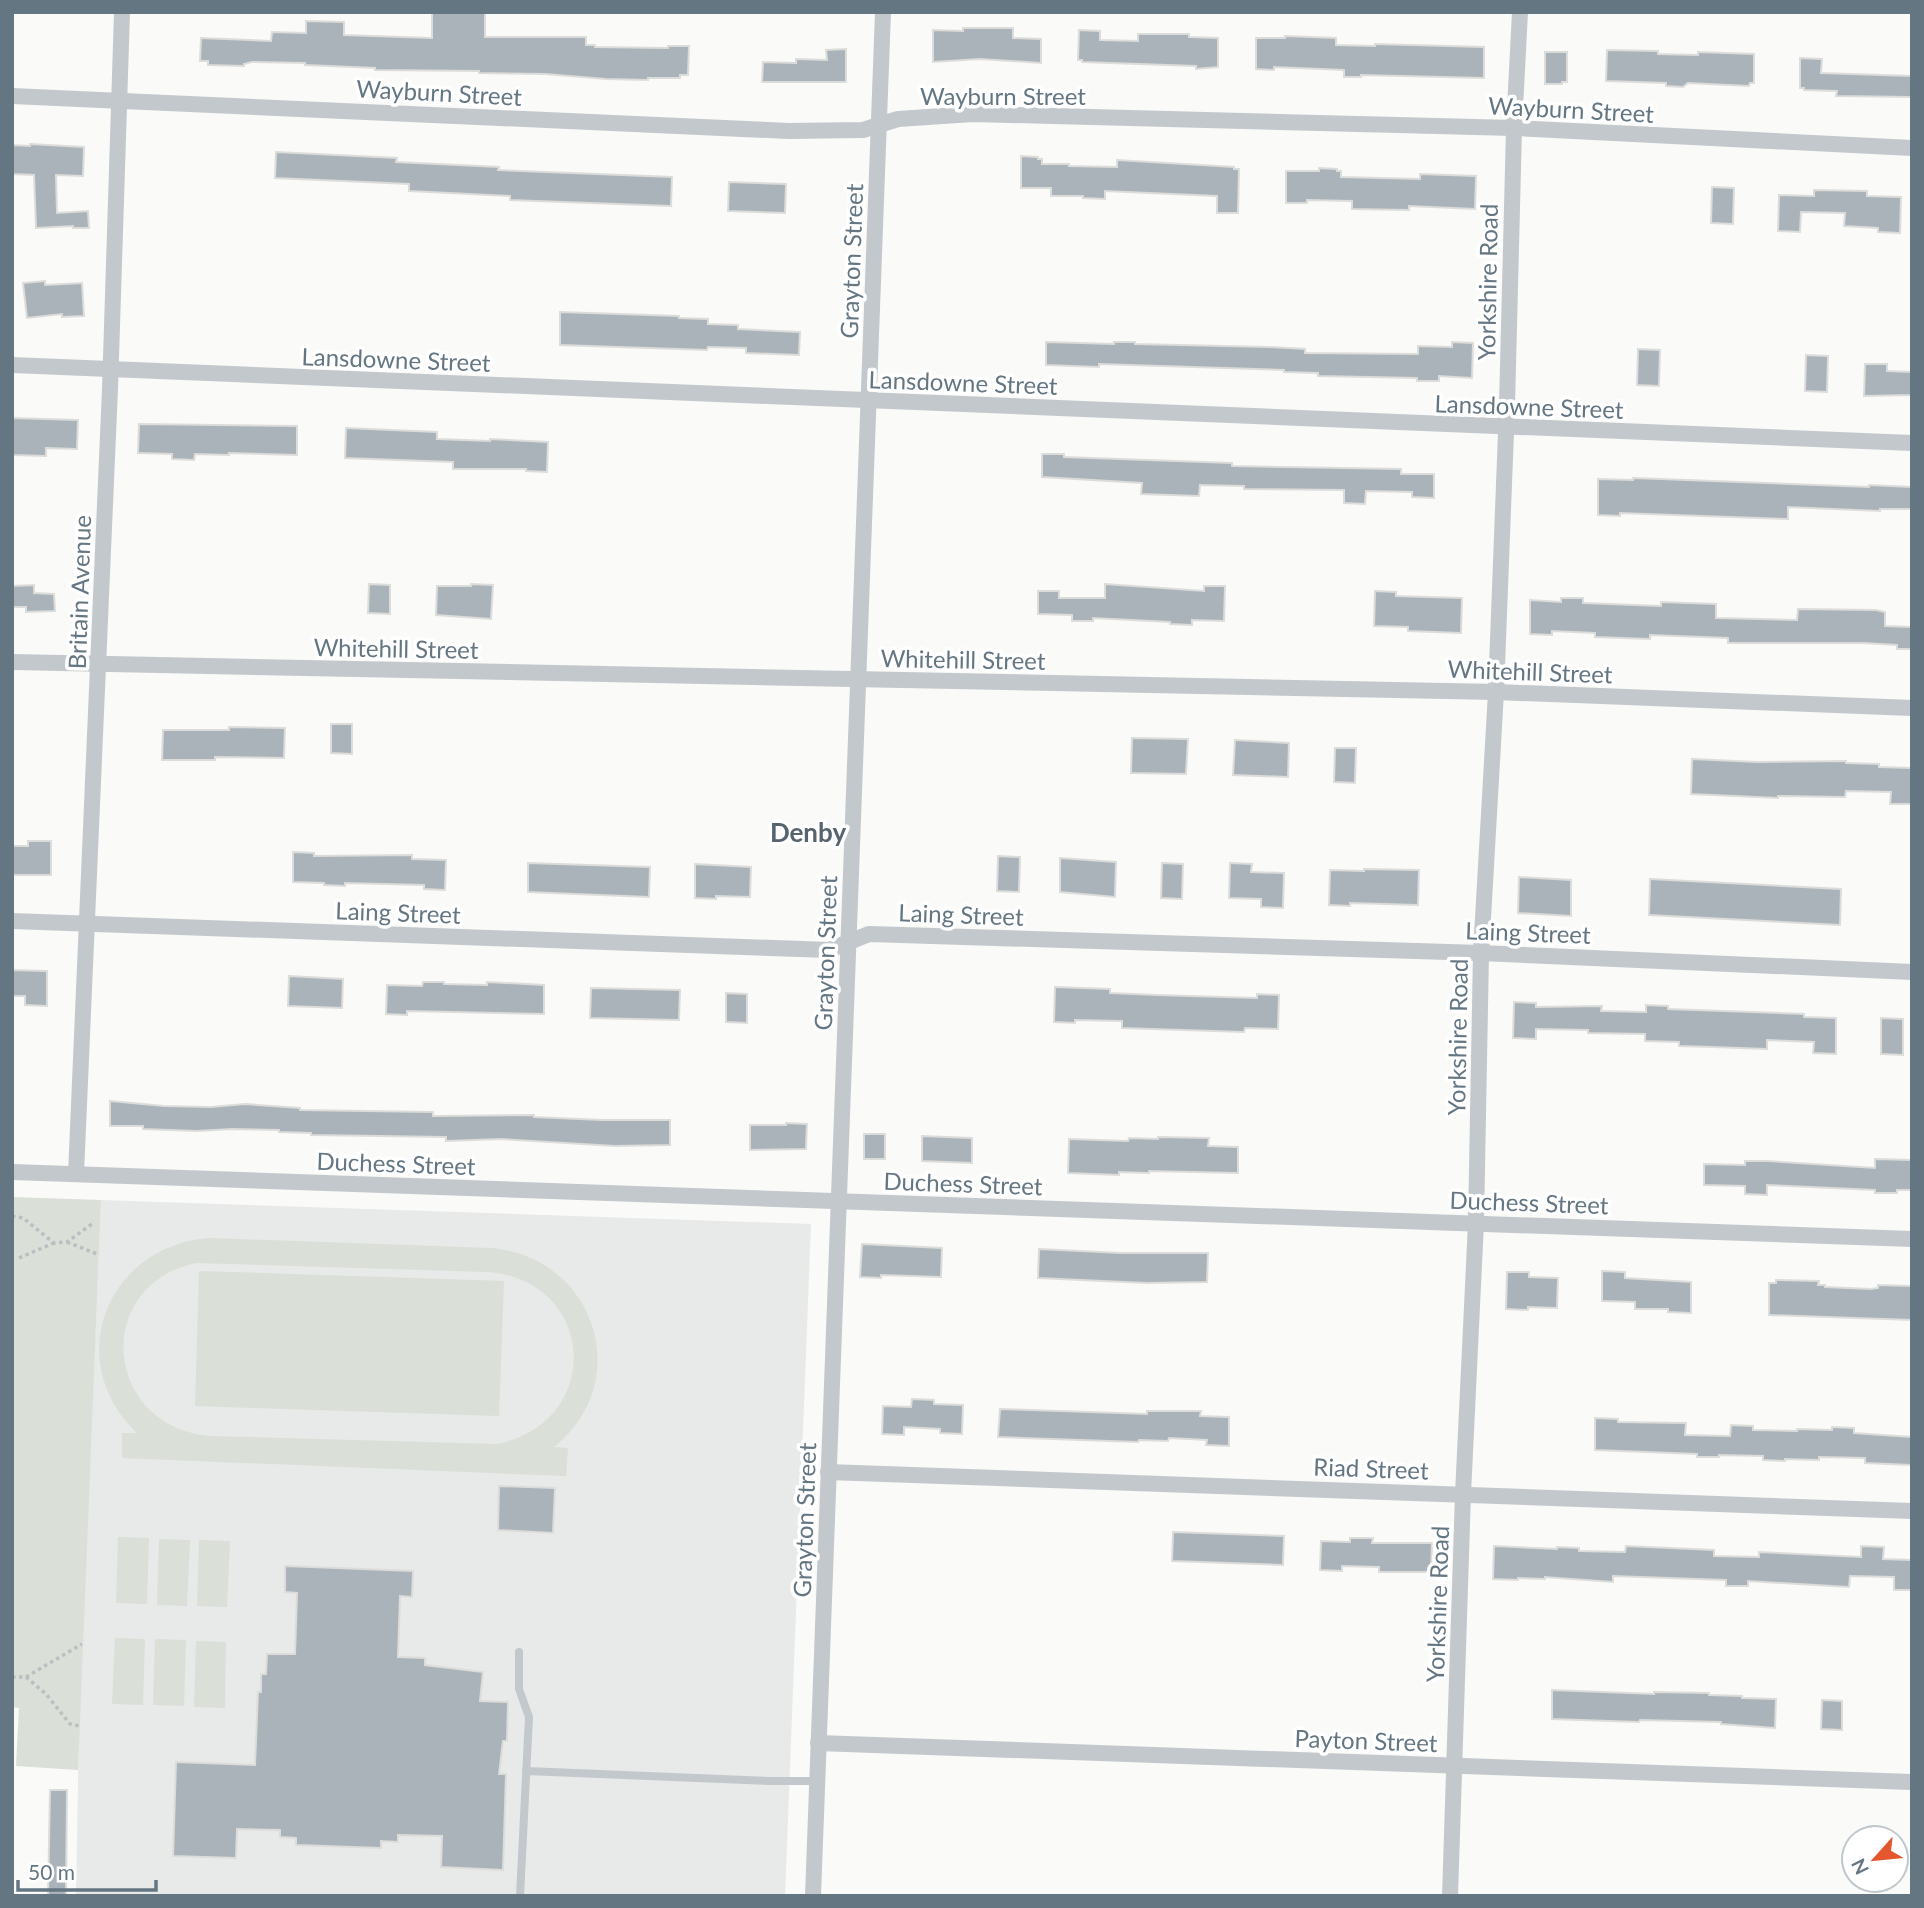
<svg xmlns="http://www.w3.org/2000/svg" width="1924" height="1908" viewBox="0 0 1924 1908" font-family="Lato,sans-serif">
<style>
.built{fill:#e8e9e9}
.park{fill:#dadfd7;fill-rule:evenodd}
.building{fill:#aab3b9;stroke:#dcdcda;stroke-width:2}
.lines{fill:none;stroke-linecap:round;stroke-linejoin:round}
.path{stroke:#bbbfc2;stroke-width:3.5;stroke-dasharray:3.5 3.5;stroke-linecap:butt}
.lane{stroke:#c3c8cc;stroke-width:8}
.street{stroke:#c3c8cc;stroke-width:16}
.labels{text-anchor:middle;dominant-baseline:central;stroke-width:7;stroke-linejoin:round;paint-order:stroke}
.street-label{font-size:24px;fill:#657683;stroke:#fff}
.neighbourhood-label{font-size:26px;font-weight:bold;fill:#57646e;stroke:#fff}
</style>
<rect width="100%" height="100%" fill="#fafaf8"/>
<polygon class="built" points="101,1200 811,1224 785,1896 76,1896 79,1726"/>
<g class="park">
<polygon points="12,1197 101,1200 78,1770 16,1766 19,1708 12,1707"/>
<path d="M210,1238l281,10c104,9 145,133 63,199l14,1 -2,28 -444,-18v-25h15c-76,-72 -30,-188 73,-195zM196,1263l292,9c108,8 117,149 10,172l-289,-8c-106,-10 -117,-151 -13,-173z"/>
<polygon points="199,1271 504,1281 499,1416 195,1406"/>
<polygon points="118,1537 149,1538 147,1604 116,1603"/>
<polygon points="159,1539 190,1540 187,1606 157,1605"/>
<polygon points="199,1540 230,1541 227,1607 197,1606"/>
<polygon points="115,1638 145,1639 143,1705 112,1704"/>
<polygon points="155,1639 186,1640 184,1706 153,1705"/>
<polygon points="196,1641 226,1642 225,1708 194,1707"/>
</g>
<g class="building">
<polygon points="432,12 485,12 485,37 586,37 586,45 595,45 595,47 668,48 668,46 689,46 688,75 680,75 680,78 648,78 648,80 606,79 545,74 479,73 479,71 375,70 375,68 305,65 305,63 252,62 244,64 244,66 208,65 208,61 200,61 201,38 271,41 272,32 306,33 306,21 344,22 344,35 432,38"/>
<polygon points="963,28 1013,28 1013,38 1041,39 1041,63 980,59 933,62 933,30 963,31"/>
<polygon points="1079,30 1100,31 1100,40 1138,41 1138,34 1189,34 1189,37 1218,38 1218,67 1196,69 1196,66 1082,62 1082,60 1078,60"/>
<polygon points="1285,36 1336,38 1336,45 1375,46 1375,44 1484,47 1484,78 1361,75 1361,77 1344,77 1344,70 1274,67 1274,70 1256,69 1256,38 1285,38"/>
<polygon points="846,49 846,82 762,82 763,62 796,63 796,59 827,60 826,50"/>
<polygon points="1607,50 1658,51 1658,54 1698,55 1698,52 1754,54 1754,83 1750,83 1749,86 1688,83 1683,87 1666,86 1666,83 1606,81"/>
<polygon points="1545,52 1567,52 1567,82 1562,82 1562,84 1545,84"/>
<polygon points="1800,58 1822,59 1821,73 1912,76 1912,97 1836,96 1837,91 1804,90 1804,88 1800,88"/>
<polygon points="30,144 84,147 83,176 56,175 57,213 88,211 89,228 73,228 73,226 36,228 34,175 12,174 12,145 30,146"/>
<polygon points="276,152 397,158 396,162 499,167 498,170 672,177 671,206 510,200 510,196 409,191 409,184 275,178"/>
<polygon points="1021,156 1038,157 1038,159 1042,159 1042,164 1069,164 1069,166 1117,167 1117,160 1234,167 1234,169 1239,169 1238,213 1217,213 1217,196 1105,191 1105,199 1083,198 1083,196 1051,196 1051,188 1021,188"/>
<polygon points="1319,168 1337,169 1337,171 1341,171 1341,177 1420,179 1420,174 1476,176 1475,209 1409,206 1409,210 1352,209 1352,201 1307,200 1307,203 1286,203 1286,171 1319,171"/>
<polygon points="729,182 786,184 785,213 728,211"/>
<polygon points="1712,187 1734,188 1733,224 1711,223"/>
<polygon points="1814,190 1867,191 1867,196 1901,197 1900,233 1878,232 1878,228 1844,226 1845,213 1801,212 1800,232 1778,231 1779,195 1814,196"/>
<polygon points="45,281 45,285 82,283 84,316 62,317 62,314 27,318 23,283"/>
<polygon points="560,312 679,316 679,318 708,319 708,324 738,325 738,329 800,332 799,355 746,353 746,348 708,347 707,350 560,345"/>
<polygon points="1046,342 1114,344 1114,342 1135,342 1135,344 1269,347 1305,349 1305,353 1418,354 1418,346 1452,347 1452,342 1473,343 1472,378 1439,376 1439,381 1417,381 1417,378 1318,376 1318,373 1284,372 1284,370 1099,364 1099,367 1046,365"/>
<polygon points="1638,349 1660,350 1659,386 1637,385"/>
<polygon points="1806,355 1828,356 1827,392 1805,391"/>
<polygon points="1865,364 1887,364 1887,371 1912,372 1912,395 1864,396"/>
<polygon points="12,418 78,420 77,449 46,448 46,456 12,455"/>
<polygon points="139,424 297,426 297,455 229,453 229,455 195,454 194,460 172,459 172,454 138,453"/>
<polygon points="346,428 437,432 437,439 490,441 490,439 548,442 547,472 526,471 526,469 453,469 453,462 345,458"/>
<polygon points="1042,454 1064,454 1064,457 1232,463 1232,466 1401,469 1401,474 1434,474 1434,498 1412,497 1412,492 1366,491 1365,504 1344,503 1344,490 1244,489 1244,486 1200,485 1199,496 1141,494 1142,483 1042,477"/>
<polygon points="1633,478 1869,487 1869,485 1912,487 1912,509 1880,509 1880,511 1788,507 1788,519 1620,513 1620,516 1598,515 1598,479 1633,480"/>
<polygon points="369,584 390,585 390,614 368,613"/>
<polygon points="471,584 493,585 491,619 436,615 437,586 471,586"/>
<polygon points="1105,584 1204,591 1204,586 1225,586 1224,621 1192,620 1192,625 1170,624 1170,622 1093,618 1093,621 1072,621 1072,615 1038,614 1038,591 1059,591 1059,598 1105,598"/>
<polygon points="34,585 34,593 54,594 55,611 26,612 26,607 12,607 12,586"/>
<polygon points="1375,591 1396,592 1396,596 1462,598 1461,633 1408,631 1408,627 1374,626"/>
<polygon points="1561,598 1583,598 1583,603 1661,606 1661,602 1716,604 1716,618 1797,620 1798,609 1876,610 1885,612 1885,626 1912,627 1912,649 1897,649 1897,645 1863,643 1728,643 1728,638 1650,635 1650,639 1595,637 1595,633 1552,631 1552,635 1530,634 1530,600 1561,602"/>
<polygon points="331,724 352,724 352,754 331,753"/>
<polygon points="229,727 285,728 284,758 215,757 215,760 162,760 163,730 229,730"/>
<polygon points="1132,738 1188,739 1186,774 1131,773"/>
<polygon points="1235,740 1289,743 1288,777 1233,775"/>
<polygon points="1335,748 1356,748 1355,783 1334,782"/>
<polygon points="1692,759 1757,762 1846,761 1846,763 1879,764 1879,767 1912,768 1912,804 1890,804 1891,792 1846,791 1845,797 1778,796 1778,798 1691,794"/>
<polygon points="28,841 51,841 51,875 12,875 12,846 28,846"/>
<polygon points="293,852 314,853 314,856 412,855 412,859 446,860 445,890 424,889 424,885 345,883 345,886 324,885 324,883 293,882"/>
<polygon points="998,856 1020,857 1019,892 997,891"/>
<polygon points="1060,858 1116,862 1115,897 1060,892"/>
<polygon points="528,863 650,867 649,897 528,892"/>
<polygon points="1162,863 1183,864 1182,899 1161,898"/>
<polygon points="1230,863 1252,864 1251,872 1284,873 1283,908 1261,907 1261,899 1229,898"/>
<polygon points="695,864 751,867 750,897 716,896 716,899 695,898"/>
<polygon points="1364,869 1419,870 1418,905 1350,903 1350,906 1329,905 1330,870 1364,871"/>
<polygon points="1519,877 1571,880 1571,916 1518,913"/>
<polygon points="1650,879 1841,889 1840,925 1649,915"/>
<polygon points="12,970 47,971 47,1006 25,1005 25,996 12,996"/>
<polygon points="289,976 343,979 342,1008 288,1006"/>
<polygon points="423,982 444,982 444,984 487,985 487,982 544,985 544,1014 407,1011 407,1015 386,1014 387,985 422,986"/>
<polygon points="1055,987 1110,989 1110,993 1157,995 1257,998 1257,994 1279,995 1278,1029 1245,1028 1244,1032 1122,1028 1122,1021 1075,1020 1075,1023 1054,1022"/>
<polygon points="591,988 680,990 679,1020 590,1018"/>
<polygon points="726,993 747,994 747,1023 726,1022"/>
<polygon points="1514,1002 1536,1003 1536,1007 1602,1006 1601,1011 1646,1012 1646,1005 1668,1006 1668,1009 1804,1014 1804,1017 1836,1018 1836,1054 1813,1053 1814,1042 1767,1040 1767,1049 1712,1047 1679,1046 1679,1042 1645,1041 1645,1034 1588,1033 1588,1030 1536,1029 1536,1039 1513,1038"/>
<polygon points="1881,1018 1903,1019 1903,1055 1881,1054"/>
<polygon points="110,1101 164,1106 211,1107 245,1104 300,1108 300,1110 433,1112 433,1116 534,1115 534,1117 602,1120 670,1120 670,1145 615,1146 501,1139 446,1141 446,1137 311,1135 311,1133 279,1132 279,1130 232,1129 197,1131 143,1129 143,1126 110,1126"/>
<polygon points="786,1123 807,1124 806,1149 750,1150 750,1125 786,1125"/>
<rect x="864" y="1134" width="21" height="25"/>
<polygon points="922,1136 972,1138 972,1163 922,1161"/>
<polygon points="1158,1137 1209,1138 1208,1146 1238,1147 1238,1173 1149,1171 1149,1173 1119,1172 1119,1175 1068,1173 1069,1139 1128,1141 1129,1138 1158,1139"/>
<polygon points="1875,1159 1912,1160 1912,1190 1897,1190 1897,1193 1875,1193 1875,1190 1767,1185 1767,1195 1745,1194 1745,1186 1704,1185 1704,1164 1745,1165 1745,1161 1767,1161 1875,1168"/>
<polygon points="862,1244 942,1248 941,1277 881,1275 881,1278 860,1277"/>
<polygon points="1039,1249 1121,1253 1208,1253 1207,1282 1147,1283 1038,1278"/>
<polygon points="1602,1271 1625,1272 1625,1278 1691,1282 1691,1313 1668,1312 1668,1309 1635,1309 1635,1302 1602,1301"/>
<polygon points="1507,1272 1529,1272 1529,1277 1558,1278 1557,1308 1528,1307 1528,1310 1506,1309"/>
<polygon points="1776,1280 1819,1281 1818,1285 1825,1285 1825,1287 1871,1289 1878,1288 1878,1285 1912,1286 1912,1320 1769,1315 1769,1283 1776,1283"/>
<polygon points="912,1399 934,1400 934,1404 963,1405 962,1434 940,1433 940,1429 904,1427 904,1435 882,1434 883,1406 911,1407"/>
<polygon points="1000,1409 1147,1414 1147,1411 1201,1411 1200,1416 1229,1417 1229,1446 1206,1445 1207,1440 1169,1438 1168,1441 1139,1440 1138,1442 998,1437"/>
<polygon points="1595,1418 1618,1419 1618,1422 1686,1423 1685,1435 1730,1436 1731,1425 1753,1426 1753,1430 1797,1431 1797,1429 1832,1430 1832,1427 1854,1428 1854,1433 1912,1437 1912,1465 1865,1463 1865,1458 1819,1457 1819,1460 1785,1459 1785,1461 1763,1460 1763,1456 1719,1455 1719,1457 1697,1457 1697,1454 1595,1450"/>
<polygon points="499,1486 555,1488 553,1533 498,1530"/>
<polygon points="1173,1532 1284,1536 1283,1565 1172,1561"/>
<polygon points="1350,1538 1373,1538 1372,1543 1432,1543 1431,1572 1379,1572 1379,1567 1342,1566 1342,1571 1320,1570 1321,1541 1350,1542"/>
<polygon points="1494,1546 1557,1549 1557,1547 1579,1548 1579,1551 1625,1552 1626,1546 1714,1550 1714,1556 1759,1557 1759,1552 1861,1557 1861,1546 1884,1547 1883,1559 1912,1560 1912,1590 1894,1590 1894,1577 1850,1576 1849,1587 1748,1581 1748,1586 1726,1586 1726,1580 1613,1576 1613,1582 1545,1577 1545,1579 1518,1578 1518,1580 1493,1579"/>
<polygon points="285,1566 413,1571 412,1597 400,1596 398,1657 425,1658 425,1665 483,1672 480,1701 508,1702 507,1741 503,1741 499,1774 506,1774 503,1870 441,1867 442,1836 398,1835 398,1842 381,1841 381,1848 296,1845 296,1838 280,1837 280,1830 237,1829 236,1858 173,1856 176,1762 255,1765 258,1692 261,1692 261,1674 266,1674 267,1654 295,1654 297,1593 285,1592"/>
<polygon points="1552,1690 1654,1694 1654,1692 1709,1693 1709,1695 1742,1696 1742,1698 1776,1699 1775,1728 1721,1724 1721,1722 1640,1720 1639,1722 1552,1719"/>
<polygon points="1822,1700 1842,1701 1842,1730 1821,1729"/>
<polygon points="50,1790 67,1790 66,1896 48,1896"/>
</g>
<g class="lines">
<g class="path">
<polyline points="12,1216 23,1218 54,1243 67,1242 92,1224"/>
<polyline points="67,1242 97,1254"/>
<polyline points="19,1258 54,1243"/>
<polyline points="12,1677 26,1677 46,1694 70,1724 79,1726"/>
<polyline points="26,1677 82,1644"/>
</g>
<g class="lane">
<polyline points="519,1652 519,1689 529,1717 520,1896"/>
<polyline points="526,1771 770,1781 817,1781"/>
</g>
<g class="street">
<polyline points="12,96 789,131 863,130 898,119 973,114 1514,128 1912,148"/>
<polyline points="12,365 1912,443"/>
<polyline points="12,662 1496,692 1912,708"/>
<polyline points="12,921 829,950 869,934 1481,953 1912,972"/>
<polyline points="12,1172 1912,1239"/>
<polyline points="76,1174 110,389 122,12"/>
<polyline points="828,1472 1912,1511"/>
<polyline points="818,1743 1912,1782"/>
<polyline points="813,1896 883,12"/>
<polyline points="1450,1896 1463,1494 1476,1223 1481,953 1496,692 1507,406 1514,128 1520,12"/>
</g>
</g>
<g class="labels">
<g class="street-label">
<text transform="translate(439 92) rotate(3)">Wayburn Street</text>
<text x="1003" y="95">Wayburn Street</text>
<text transform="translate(1571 109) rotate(3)">Wayburn Street</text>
<text transform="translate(851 261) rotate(-88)">Grayton Street</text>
<text transform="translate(1487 282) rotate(-89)">Yorkshire Road</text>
<text transform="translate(396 359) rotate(2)">Lansdowne Street</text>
<text transform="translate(963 382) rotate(2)">Lansdowne Street</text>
<text transform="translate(1529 406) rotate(2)">Lansdowne Street</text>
<text transform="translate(79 592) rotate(-88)">Britain Avenue</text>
<text transform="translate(396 648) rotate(1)">Whitehill Street</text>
<text transform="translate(963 659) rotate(1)">Whitehill Street</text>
<text transform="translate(1530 671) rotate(2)">Whitehill Street</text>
<text transform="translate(398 912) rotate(2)">Laing Street</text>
<text transform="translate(961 914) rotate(2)">Laing Street</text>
<text transform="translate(1528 932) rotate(2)">Laing Street</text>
<text transform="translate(825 953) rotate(-88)">Grayton Street</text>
<text transform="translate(1457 1037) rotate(-89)">Yorkshire Road</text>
<text transform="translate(396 1163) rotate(2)">Duchess Street</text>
<text transform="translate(963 1183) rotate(2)">Duchess Street</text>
<text transform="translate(1529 1202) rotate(2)">Duchess Street</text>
<text transform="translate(1371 1468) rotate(2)">Riad Street</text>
<text transform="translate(804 1520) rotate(-88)">Grayton Street</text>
<text transform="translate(1437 1604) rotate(-88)">Yorkshire Road</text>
<text transform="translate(1366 1740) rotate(2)">Payton Street</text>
</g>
<g class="neighbourhood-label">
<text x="808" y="832">Denby</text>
</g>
</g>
<rect width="1924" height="1908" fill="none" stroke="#657683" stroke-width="28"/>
<g transform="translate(1875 1859) rotate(243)"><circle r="33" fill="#ffffff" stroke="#c1c8cd" stroke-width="2"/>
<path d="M0-5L12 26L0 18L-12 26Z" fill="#e4572e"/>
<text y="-10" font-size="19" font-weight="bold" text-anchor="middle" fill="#657683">N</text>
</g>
<path d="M18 1880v10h138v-10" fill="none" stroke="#657683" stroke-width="3.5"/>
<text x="28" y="1880" font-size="21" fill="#657683" stroke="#ffffff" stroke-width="5" paint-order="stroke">50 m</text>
</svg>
